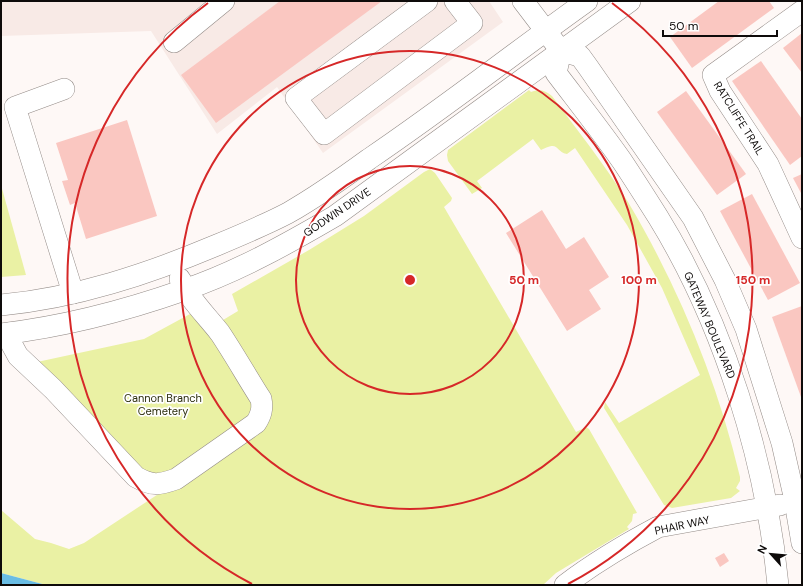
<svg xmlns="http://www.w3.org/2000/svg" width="803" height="586" viewBox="0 0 803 586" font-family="'DM Sans',sans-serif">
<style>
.built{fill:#f8eae6}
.green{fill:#eaf1a4}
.water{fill:#6abde4}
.building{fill:#fac7c1}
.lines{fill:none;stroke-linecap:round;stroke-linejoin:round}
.minor-casing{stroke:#938b87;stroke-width:22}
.minor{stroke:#fff;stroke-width:21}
.ring{fill:none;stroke:#d62828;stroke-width:2}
.labels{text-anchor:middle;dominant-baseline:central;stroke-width:3.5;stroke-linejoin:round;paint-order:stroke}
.street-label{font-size:11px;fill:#0e0b0a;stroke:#fff}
.park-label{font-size:11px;fill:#2d2f0e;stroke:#fff}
.centre{fill:#d62828;stroke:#fff;stroke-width:2}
.ring-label{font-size:12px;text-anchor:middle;font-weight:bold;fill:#d62828;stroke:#fff;stroke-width:3.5;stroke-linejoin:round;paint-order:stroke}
</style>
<rect width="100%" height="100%" fill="#fef8f6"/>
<polygon class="built" points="1,1 489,1 503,22 323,153 277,87 217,134 151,31 1,36"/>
<g class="green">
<path d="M529,90l2,2c8,-3 14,-2 21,4 26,35 53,69 76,106 51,86 89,178 112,275v4l-4,7 4,3 -9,7 -59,10 -8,-3 -60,-97 1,-6 14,21 81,-48 -38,-87 -35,-63 -52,-77 -8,6c-13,-3 -7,-14 -26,-4l-8,-11 -56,42 5,7 -10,6 -24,-33 -1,-6 1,-5z"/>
<polygon points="430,169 435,173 452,198 451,201 444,207 576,432 586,427 589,429 636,511 637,513 633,514 632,521 627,527 629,529 556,573 543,585 46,585 1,573 1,510 35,539 51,543 69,549 84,543 260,427 268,416 218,323 238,311 232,294 309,250 364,216 424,172"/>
<polygon points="1,185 26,275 1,277"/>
<polygon points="201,308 262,406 176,479 147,483 37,362 144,339"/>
</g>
<polygon class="water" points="1,573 46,585 1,585"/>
<g class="building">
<polygon points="280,1 382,1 216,123 181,75"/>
<polygon points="719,1 769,1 774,8 692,68 670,37"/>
<polygon points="802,33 802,73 783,48"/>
<polygon points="761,61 802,119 802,156 790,165 732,81"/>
<polygon points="686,91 746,174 717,195 657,112"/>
<polygon points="127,120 157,216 86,239 75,203 70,205 62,181 68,180 56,143"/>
<polygon points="802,174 802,195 793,178"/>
<polygon points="752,194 800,283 768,300 720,211"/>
<polygon points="542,210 566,249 584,237 609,277 589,290 601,309 567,331 506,233"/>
<polygon points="802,306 802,396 801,397 772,317"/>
<polygon points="724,553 729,561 720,567 715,558"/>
</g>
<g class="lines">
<g class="minor-casing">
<g id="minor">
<polyline points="427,1 296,98 324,134 472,23 455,1"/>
<polyline points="523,1 561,51 580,56 588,67 693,218 725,280 746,329 782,443 794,496 802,543"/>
<polyline points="802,11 713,75 720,91 768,164 802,238"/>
<polyline points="174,42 224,1"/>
<path d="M561,51l-5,22c22,29 45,58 66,88 12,18 24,37 36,56 66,107 108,243 120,368"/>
<polyline points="64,89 15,107 73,293"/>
<path d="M1,305c75,-7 147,-31 216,-60 24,-10 48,-20 71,-32 28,-16 55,-35 81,-54 74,-50 145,-106 218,-158"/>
<path d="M10,333l2,12 6,11 35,33 83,88c16,9 23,8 40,2l80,-56c5,-8 7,-14 5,-24 -14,-22 -27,-45 -41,-66 -13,-17 -32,-35 -40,-54"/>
<path d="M1,334c60,-7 126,-24 183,-44 53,-18 103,-46 151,-74l295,-215"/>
<path d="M565,585c29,-22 61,-41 93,-58l122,-22"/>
</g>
</g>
<use href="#minor" class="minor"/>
</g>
<g class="ring">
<circle cx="410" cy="280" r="114"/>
<circle cx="410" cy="280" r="229"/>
<path d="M252 584A343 343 0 0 1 208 3M612 3A343 343 0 0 1 568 584"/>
</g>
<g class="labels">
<g class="street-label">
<text transform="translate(739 118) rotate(58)">RATCLIFFE TRAIL</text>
<text transform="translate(337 212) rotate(-34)">GODWIN DRIVE</text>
<text transform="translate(710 325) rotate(67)">GATEWAY BOULEVARD</text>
<text transform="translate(682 525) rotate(-12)">PHAIR WAY</text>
</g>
<g class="park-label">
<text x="163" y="398">Cannon Branch<tspan x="163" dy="13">Cemetery</tspan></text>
</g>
</g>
<circle cx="410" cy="280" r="6" class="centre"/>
<g class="ring-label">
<text x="524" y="284">50 m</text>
<text x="639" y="284">100 m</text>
<text x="753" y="284">150 m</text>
</g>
<rect width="803" height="586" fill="none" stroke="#0e0b0a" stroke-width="4"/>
<g transform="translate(771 554) rotate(297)" stroke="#ffffff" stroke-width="3" paint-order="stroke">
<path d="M0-3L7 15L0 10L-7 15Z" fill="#0e0b0a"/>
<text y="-6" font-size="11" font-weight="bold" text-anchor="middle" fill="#0e0b0a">N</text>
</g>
<path d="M663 30v6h114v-6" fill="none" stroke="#0e0b0a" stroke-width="2"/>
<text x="669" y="30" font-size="12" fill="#0e0b0a" stroke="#ffffff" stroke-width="3" paint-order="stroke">50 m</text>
</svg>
